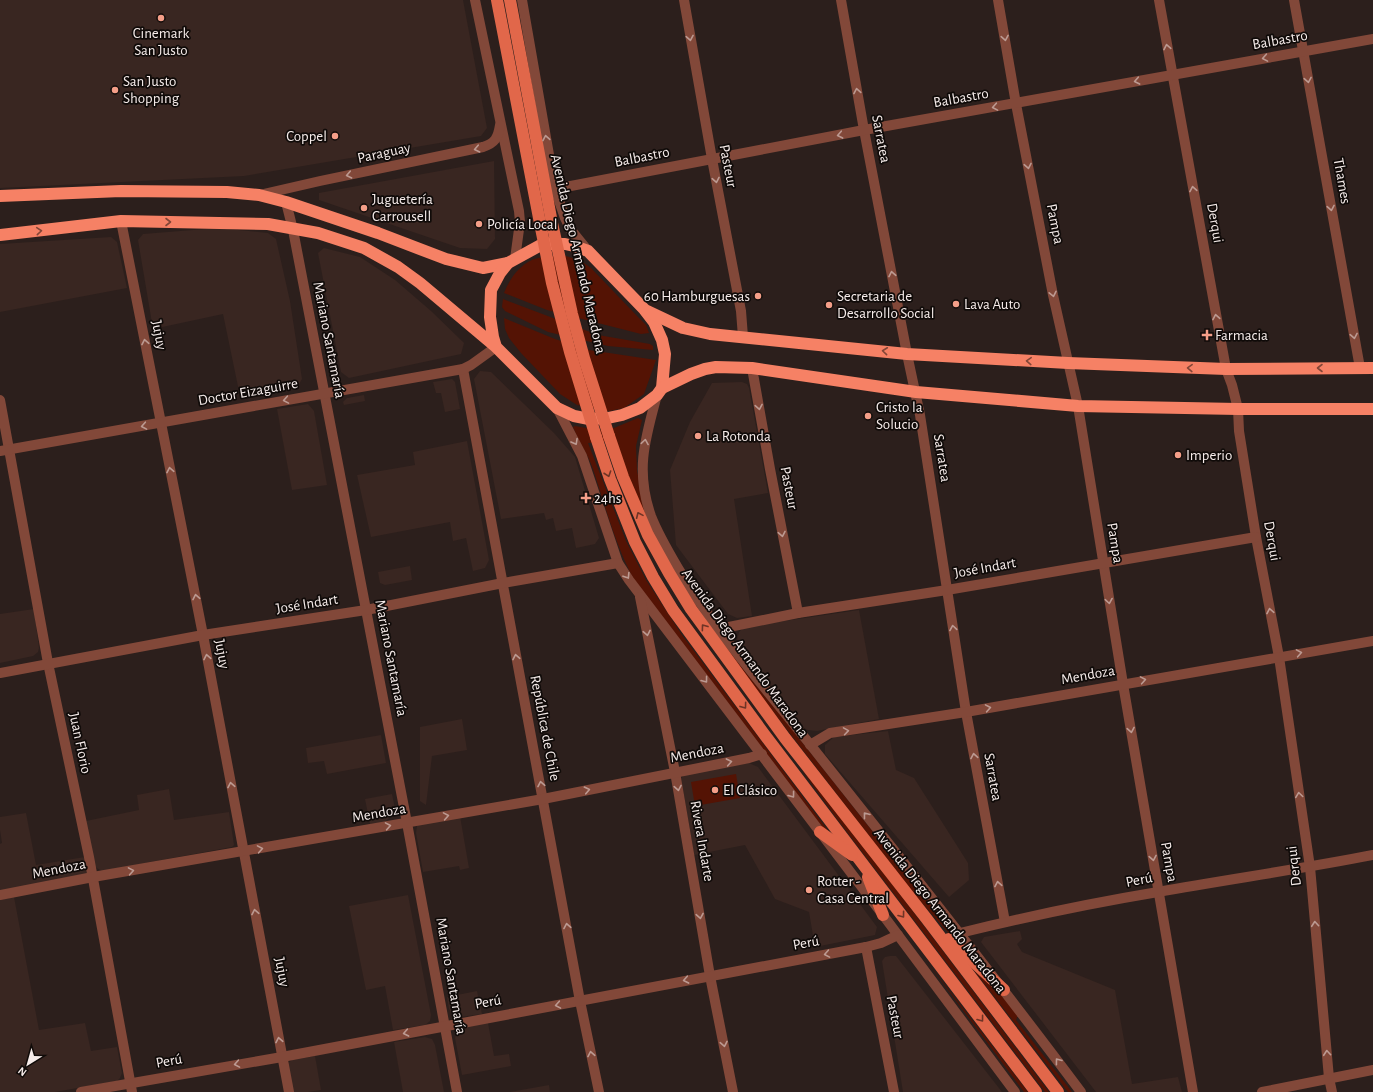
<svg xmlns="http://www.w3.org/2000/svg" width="1373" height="1092" viewBox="0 0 1373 1092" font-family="'Alegreya Sans',sans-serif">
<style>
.built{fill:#392621}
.grass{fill:#541304}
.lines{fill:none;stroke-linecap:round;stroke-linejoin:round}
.minor{stroke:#824839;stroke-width:10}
.major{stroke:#e1674a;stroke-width:12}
.highway{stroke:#f68165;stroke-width:12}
.major-bridge{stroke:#e1674a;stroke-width:12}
.oneway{stroke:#bc9a92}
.oneway2{stroke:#834637}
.oneway3{stroke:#6e3426}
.poi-dot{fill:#f49e88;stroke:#100b09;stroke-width:1.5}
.labels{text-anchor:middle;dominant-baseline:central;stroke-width:3.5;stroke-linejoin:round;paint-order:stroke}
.poi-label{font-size:15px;fill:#f6ecea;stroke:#100b09;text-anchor:start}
.street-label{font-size:15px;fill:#f6ecea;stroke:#100b09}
</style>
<rect width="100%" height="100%" fill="#2c1f1c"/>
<g class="built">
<polygon points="0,0 463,0 487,128 481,136 244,176 0,188"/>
<polygon points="494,161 495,239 487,249 460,248 319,200 319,193"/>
<polygon points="218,228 268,233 276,239 290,301 302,379 298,386 240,396 223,314 153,329 138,240 143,234"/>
<polygon points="111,237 117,242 127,288 0,312 0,244"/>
<polygon points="324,248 360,257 395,280 431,311 464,343 461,354 349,378 341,372 318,253"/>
<polygon points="480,371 491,372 554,433 575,457 599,538 595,544 576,548 572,528 556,531 553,518 546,520 544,513 501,519 474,379"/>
<polygon points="452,379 455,382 460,409 445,412 441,393 436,393 433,382"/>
<polygon points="742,382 747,384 749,388 768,493 734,499 752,616 737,618 728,614 676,545 670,470 690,422 712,383"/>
<polygon points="364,395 365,401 344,405 343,402 347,398"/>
<polygon points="308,404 314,411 327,485 292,490 277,409"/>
<polygon points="467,441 489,560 485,568 473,571 466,538 453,541 450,522 371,537 357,475 415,465 413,452"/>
<polygon points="410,566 412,580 385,585 380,583 378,572"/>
<polygon points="34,609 39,648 38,652 33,656 0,663 0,614"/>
<polygon points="859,610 879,719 817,731 808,730 804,728 739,644 737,640 739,632 744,627"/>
<polygon points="462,719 467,750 432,756 426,805 420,801 420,727"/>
<polygon points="888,731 896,770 914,778 968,863 969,880 949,897 825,754 825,745 834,737"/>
<polygon points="381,735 386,763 327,774 324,761 308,763 306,748"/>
<polygon points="749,763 758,767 877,927 875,935 815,947 809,912 775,899 745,845 694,855 681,778 686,774"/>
<polygon points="169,789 174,820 229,812 234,845 232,847 102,871 95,867 86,821 139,810 137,795"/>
<polygon points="392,794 395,809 393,814 385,822 370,824 365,799"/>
<polygon points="26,813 36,865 85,857 87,874 0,891 0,844 2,843 0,830 0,817"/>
<polygon points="460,816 469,868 460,870 459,866 423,872 416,833 417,826 423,822"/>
<polygon points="408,895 431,1015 430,1021 425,1025 393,1030 385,986 366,990 349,906"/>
<polygon points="14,897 39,1030 85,1023 91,1051 117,1047 122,1073 120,1078 117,1081 55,1092 0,1092 0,900"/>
<polygon points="1020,931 1022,939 1017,944 1022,952 1115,990 1132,1084 1178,1077 1182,1092 1096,1092 981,942 984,937"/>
<polygon points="890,956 896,956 1002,1092 903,1092 882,961 885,957"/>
<polygon points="477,991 482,1014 460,1017 453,1015 449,1009 447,997"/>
<polygon points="488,1023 494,1056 509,1054 511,1066 462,1075 455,1038 457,1031 462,1027"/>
<polygon points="425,1037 432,1039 435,1045 444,1092 403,1092 394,1042"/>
<polygon points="315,1056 321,1090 308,1092 293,1092 288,1063 292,1060"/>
<polygon points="549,1085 550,1092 510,1092"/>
</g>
<g class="grass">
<path d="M566,256l15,5 10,7 47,49 8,8 3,8 -8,1 -94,-24 -43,-17c6,-15 17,-31 34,-35 9,-2 19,-1 28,-2z"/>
<polygon points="503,299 598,335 650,344 653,346 653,350 608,346 548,332 505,311 502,307"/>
<polygon points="504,318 555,339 589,350 656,360 644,394 624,408 609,411 577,405 560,394 521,353 509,338 505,329"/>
<path d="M638,418l4,2 -6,26 1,25 12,53 51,89 263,333 -9,-7 -40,-45 -214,-277 -55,-98 -30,-78 -27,2 38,98 20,39 36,55 153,205 -16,-14 -186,-248c-18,-35 -28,-72 -40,-109 -5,-15 -15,-28 -20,-42l2,-1 23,4 16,-2z"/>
<polygon points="801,769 841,816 1049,1092 1045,1092 837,819"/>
<polygon points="736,774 740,798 695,806 691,782"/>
<polygon points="925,959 1028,1092 1024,1092"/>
<polygon points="966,960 992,984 1018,1015 1016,1020 1072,1092 1068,1092"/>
</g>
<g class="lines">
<g class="minor">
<polyline points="475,0 519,211 520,222 515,259"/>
<polyline points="522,0 555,189 565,218 571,230 588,251"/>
<polyline points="684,0 712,159 741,311 743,337"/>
<polyline points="841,0 864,130 907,354 920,415 966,712 1005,922"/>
<polyline points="998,0 1016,104 1053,295 1078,406 1123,684 1193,1092"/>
<polyline points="1159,0 1226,369 1232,385 1238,409 1239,431 1256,537 1279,657 1310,867 1329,1078 1332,1092"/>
<polyline points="1294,0 1360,368"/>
<polyline points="555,189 864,130 1373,39"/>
<path d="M259,195l61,-14 163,-34c12,-4 15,-9 17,-22"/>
<polyline points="286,202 293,230 407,823 457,1092"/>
<polyline points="121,221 203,635 289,1092"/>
<polyline points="752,368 770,469 798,613"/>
<polyline points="463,369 580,1001 599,1092"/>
<path d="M657,395c-12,44 -22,76 -6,121 7,18 17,35 27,52 36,61 83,115 127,170 93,117 186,234 276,354"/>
<polyline points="0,400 48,663 89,857 132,1092"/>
<polyline points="557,408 582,456 618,563 629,580 883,915 1015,1092"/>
<polyline points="0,451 463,369 471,365 496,347"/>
<polyline points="640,597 675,772 710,976 733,1092"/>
<polyline points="719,629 798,613 947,590 1256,537"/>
<polyline points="0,673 203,635 366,610 503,583 618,563"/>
<polyline points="810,745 830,733 966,712 1373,641"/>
<polyline points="0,895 93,877 543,799 749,758 762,754"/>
<path d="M960,933c65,-16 132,-30 198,-41 72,-13 144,-23 215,-37"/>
<polyline points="866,947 894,1092"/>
<polyline points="81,1092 282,1057 866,947 881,943 898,935"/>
<polyline points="1262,1092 1373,1070"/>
</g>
<g class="major">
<polyline points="497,0 540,223"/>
<polyline points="510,0 552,223"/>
<polyline points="609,436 623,477 648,535 669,573 691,609 785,738 926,918 1058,1092"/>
<polyline points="596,437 610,479 635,542 653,577 673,610 764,734 1036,1092"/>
<polyline points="820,832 852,855"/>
<polyline points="868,877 883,915"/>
<polyline points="949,939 1004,990"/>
</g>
<g class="highway">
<polyline points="0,196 121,191 227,192 259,195 286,202 378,233 446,259 483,268 508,263"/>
<polyline points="0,235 121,221 268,224 318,233 364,248 398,267 420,283 496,347 557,408 574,416 589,419 608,418 622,415 640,408 657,395 662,388 665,354 662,340 654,322 644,309 588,251 574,246 565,244 550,244 539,246 508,263 500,273 491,290 490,317 493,337 496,347"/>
<polyline points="647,311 683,328 710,334 907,354 1068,363 1226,369 1373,368"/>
<polyline points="662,388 691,374 705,369 716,367 752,368 916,392 1078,406 1238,409 1373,409"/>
</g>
<g class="major-bridge">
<polyline points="540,223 552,283 570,352 596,437"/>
<polyline points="552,223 572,314 584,358 609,436"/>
</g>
</g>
<defs><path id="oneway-chevron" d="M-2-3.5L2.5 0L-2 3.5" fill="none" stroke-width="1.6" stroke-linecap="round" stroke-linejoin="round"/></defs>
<g class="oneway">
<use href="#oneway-chevron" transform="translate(690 38) rotate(80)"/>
<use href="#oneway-chevron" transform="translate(1005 38) rotate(80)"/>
<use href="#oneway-chevron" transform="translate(1167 47) rotate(-101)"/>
<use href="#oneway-chevron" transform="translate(1265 58) rotate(170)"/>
<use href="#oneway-chevron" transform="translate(1308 80) rotate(80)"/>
<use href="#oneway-chevron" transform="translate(1137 81) rotate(169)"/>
<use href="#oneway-chevron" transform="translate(857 91) rotate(-100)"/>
<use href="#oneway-chevron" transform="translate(995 107) rotate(170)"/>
<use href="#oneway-chevron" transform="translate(840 135) rotate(169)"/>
<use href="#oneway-chevron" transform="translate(546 138) rotate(-100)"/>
<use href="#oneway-chevron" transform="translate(477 149) rotate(168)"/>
<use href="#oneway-chevron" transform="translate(1028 166) rotate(79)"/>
<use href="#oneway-chevron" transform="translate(349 175) rotate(168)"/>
<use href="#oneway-chevron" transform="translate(716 180) rotate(79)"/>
<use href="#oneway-chevron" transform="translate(1193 189) rotate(-100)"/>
<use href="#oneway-chevron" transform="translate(1331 208) rotate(80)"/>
<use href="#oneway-chevron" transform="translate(892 274) rotate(-101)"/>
<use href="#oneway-chevron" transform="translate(1053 294) rotate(78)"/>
<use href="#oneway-chevron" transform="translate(1216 317) rotate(-100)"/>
<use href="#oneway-chevron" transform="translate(1354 336) rotate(80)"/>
<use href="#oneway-chevron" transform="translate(145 342) rotate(-101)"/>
<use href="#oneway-chevron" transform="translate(286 400) rotate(170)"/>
<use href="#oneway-chevron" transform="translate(759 407) rotate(80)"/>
<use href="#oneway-chevron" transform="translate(144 426) rotate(170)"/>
<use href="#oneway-chevron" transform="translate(575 442) rotate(61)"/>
<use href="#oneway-chevron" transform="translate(645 442) rotate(-81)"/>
<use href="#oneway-chevron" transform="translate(170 470) rotate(-101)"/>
<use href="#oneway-chevron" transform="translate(782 534) rotate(79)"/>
<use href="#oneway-chevron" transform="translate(627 576) rotate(58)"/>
<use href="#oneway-chevron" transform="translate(196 597) rotate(-101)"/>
<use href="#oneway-chevron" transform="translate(1109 601) rotate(81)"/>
<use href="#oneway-chevron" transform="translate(1270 611) rotate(-101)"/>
<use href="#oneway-chevron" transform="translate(953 628) rotate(-99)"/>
<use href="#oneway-chevron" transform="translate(647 633) rotate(79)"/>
<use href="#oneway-chevron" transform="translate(1299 653) rotate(-10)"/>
<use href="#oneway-chevron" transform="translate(207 657) rotate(-101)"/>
<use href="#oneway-chevron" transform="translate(516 657) rotate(-101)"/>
<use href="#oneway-chevron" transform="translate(705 680) rotate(53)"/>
<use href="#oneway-chevron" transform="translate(1143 680) rotate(-10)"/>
<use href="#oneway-chevron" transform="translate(988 708) rotate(-10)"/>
<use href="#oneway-chevron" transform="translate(1131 730) rotate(80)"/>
<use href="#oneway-chevron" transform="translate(846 731) rotate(-9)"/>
<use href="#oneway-chevron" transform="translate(974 756) rotate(-100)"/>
<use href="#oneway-chevron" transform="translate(729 762) rotate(-11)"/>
<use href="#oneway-chevron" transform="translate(541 784) rotate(-101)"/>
<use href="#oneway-chevron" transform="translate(231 785) rotate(-101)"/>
<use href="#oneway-chevron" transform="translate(678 788) rotate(80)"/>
<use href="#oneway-chevron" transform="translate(587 790) rotate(-12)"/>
<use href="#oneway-chevron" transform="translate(792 795) rotate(53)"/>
<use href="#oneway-chevron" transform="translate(1299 795) rotate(-98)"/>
<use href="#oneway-chevron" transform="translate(866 815) rotate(-128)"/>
<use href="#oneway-chevron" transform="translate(446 816) rotate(-10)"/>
<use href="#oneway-chevron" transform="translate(388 826) rotate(-10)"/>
<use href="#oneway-chevron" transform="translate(260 849) rotate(-10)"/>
<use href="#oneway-chevron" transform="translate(1153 858) rotate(80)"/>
<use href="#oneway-chevron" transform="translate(131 871) rotate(-10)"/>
<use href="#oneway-chevron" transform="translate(998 884) rotate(-100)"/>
<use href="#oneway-chevron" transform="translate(255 912) rotate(-101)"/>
<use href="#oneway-chevron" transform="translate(700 916) rotate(80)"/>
<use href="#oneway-chevron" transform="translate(1315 924) rotate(-95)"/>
<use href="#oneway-chevron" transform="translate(567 926) rotate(-100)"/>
<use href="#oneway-chevron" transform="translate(827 954) rotate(170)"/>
<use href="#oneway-chevron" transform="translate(686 980) rotate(169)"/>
<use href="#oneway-chevron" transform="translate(558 1005) rotate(170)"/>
<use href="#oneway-chevron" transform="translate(406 1033) rotate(169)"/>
<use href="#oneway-chevron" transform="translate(279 1040) rotate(-101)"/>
<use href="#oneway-chevron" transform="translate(724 1044) rotate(79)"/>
<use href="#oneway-chevron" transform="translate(1327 1053) rotate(-95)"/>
<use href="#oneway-chevron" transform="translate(591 1054) rotate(-101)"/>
<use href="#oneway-chevron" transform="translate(1058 1061) rotate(-127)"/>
<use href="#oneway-chevron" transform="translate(237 1064) rotate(170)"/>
</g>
<g class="oneway2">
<use href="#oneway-chevron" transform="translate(168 222)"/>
<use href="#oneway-chevron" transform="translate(39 231) rotate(-5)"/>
<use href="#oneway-chevron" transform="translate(885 351) rotate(-174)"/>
<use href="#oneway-chevron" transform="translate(1029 361) rotate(-177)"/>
<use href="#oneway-chevron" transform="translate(1190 368) rotate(-178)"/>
<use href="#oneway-chevron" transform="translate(1320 368) rotate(180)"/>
</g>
<g class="oneway3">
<use href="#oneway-chevron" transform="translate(608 474) rotate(71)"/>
<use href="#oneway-chevron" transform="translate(639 515) rotate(-114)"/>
<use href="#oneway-chevron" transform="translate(704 627) rotate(-126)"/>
<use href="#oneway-chevron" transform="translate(744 706) rotate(54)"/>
<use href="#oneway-chevron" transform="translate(902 915) rotate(53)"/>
<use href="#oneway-chevron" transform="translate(981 1019) rotate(53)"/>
</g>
<g class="poi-dot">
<circle cx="161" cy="18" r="4"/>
<circle cx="115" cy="90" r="4"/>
<circle cx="335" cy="136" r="4"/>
<circle cx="364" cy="208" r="4"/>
<circle cx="479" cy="224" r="4"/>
<circle cx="758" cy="296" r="4"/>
<circle cx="956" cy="304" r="4"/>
<circle cx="829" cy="305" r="4"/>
<path d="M1205 329h4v4h4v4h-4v4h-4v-4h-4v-4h4z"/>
<circle cx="868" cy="416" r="4"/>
<circle cx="698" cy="436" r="4"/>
<circle cx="1178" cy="455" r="4"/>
<path d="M584 492h4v4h4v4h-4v4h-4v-4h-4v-4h4z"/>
<circle cx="715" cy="790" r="4"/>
<circle cx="809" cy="890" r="4"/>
</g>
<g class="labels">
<g class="poi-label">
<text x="161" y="33" text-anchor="middle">Cinemark<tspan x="161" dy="17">San Justo</tspan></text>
<text x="123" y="81">San Justo<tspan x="123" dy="17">Shopping</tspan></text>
<text x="327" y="136" text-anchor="end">Coppel</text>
<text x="372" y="199">Juguetería<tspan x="372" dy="17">Carrousell</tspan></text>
<text x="487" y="224">Policía Local</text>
<text x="750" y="296" text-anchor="end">60 Hamburguesas</text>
<text x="837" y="296">Secretaria de<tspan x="837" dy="17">Desarrollo Social</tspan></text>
<text x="964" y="304">Lava Auto</text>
<text x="1215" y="335">Farmacia</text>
<text x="876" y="407">Cristo la<tspan x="876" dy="17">Solucio</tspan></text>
<text x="706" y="436">La Rotonda</text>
<text x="1186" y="455">Imperio</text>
<text x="594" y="498">24hs</text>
<text x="723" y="790">El Clásico</text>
<text x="817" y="881">Rotter -<tspan x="817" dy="17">Casa Central</tspan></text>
</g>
<g class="street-label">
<text transform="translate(1280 40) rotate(-10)">Balbastro</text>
<text transform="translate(961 98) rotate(-10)">Balbastro</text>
<text transform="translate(881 139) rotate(79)">Sarratea</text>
<text transform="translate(384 153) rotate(-12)">Paraguay</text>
<text transform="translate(642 157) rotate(-11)">Balbastro</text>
<text transform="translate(728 166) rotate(79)">Pasteur</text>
<text transform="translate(1342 181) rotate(80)">Thames</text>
<text transform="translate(1215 223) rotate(80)">Derqui</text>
<text transform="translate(1055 224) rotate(79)">Pampa</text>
<text transform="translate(578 254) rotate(77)">Avenida Diego Armando Maradona</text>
<text transform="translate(159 335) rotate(79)">Jujuy</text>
<text transform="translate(329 340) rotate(79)">Mariano Santamaría</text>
<text transform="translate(248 392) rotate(-10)">Doctor Eizaguirre</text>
<text transform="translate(942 458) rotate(81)">Sarratea</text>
<text transform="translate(789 488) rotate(79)">Pasteur</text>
<text transform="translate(1272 541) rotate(80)">Derqui</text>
<text transform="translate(1115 543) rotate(81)">Pampa</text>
<text transform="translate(985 568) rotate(-10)">José Indart</text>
<text transform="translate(307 604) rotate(-9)">José Indart</text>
<text transform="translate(745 653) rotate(54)">Avenida Diego Armando Maradona</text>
<text transform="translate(222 654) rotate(79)">Jujuy</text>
<text transform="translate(391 658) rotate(79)">Mariano Santamaría</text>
<text transform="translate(1088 675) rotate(-10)">Mendoza</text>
<text transform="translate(545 728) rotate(79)">República de Chile</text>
<text transform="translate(80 743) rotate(78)">Juan Florio</text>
<text transform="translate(697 753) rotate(-11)">Mendoza</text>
<text transform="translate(993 777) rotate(80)">Sarratea</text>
<text transform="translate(379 813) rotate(-10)">Mendoza</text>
<text transform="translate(702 841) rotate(80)">Rivera Indarte</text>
<text transform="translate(1169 862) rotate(80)">Pampa</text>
<text transform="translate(1294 866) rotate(-97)">Derqui</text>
<text transform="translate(59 869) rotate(-11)">Mendoza</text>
<text transform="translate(1139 880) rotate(-11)">Perú</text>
<text transform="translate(940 911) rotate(52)">Avenida Diego Armando Maradona</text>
<text transform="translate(806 943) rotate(-10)">Perú</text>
<text transform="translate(282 972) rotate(79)">Jujuy</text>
<text transform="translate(451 976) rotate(80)">Mariano Santamaría</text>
<text transform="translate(488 1002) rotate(-10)">Perú</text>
<text transform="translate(895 1017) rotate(79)">Pasteur</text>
<text transform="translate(169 1061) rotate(-10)">Perú</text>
</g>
</g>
<g transform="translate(28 1064) rotate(217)" stroke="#100b09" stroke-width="3" paint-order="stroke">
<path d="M0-3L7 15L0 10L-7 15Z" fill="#f6ecea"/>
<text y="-6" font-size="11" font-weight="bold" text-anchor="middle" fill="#f6ecea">N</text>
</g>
</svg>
